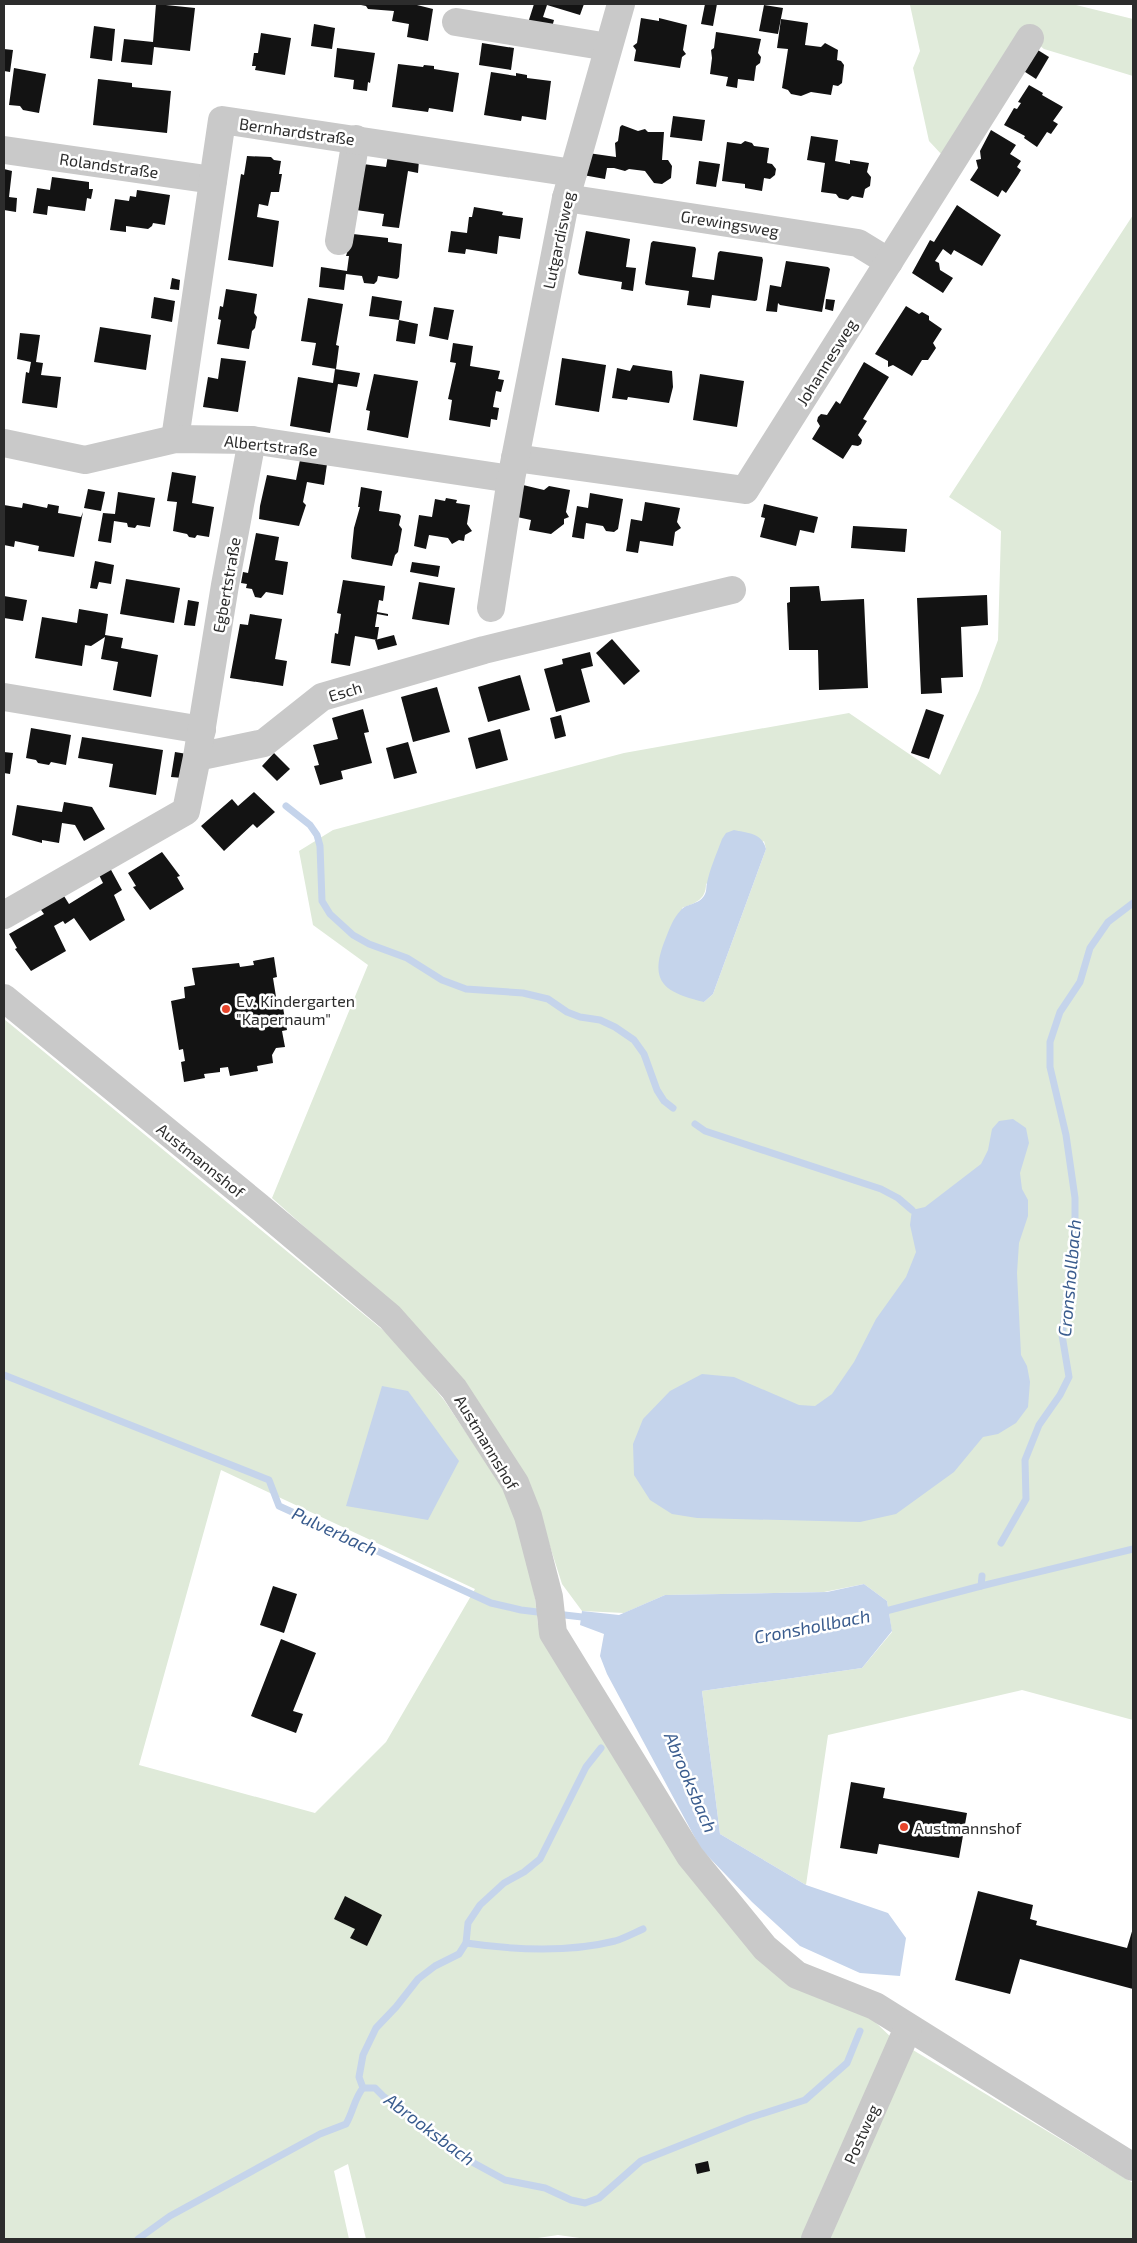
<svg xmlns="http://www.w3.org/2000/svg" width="1137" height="2243" viewBox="0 0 1137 2243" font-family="'Exo 2',sans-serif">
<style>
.green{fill:#dfead9;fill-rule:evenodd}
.water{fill:#c5d4eb}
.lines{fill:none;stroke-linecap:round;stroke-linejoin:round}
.stream{stroke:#c5d4eb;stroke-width:7}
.building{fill:#131313}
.minor{stroke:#c9c9c9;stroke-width:28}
.poi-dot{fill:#e6442b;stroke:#fff;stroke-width:2}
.labels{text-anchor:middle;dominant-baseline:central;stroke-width:5;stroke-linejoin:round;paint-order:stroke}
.street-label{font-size:16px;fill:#2c2c2c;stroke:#fff}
.poi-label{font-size:16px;fill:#2c2c2c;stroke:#fff;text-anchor:start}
.water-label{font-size:18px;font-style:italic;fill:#3a5c8e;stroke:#fff}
</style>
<rect width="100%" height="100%" fill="#fff"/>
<g class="green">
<polygon points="904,4 1072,4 1133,19 1133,76 1044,49 1021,31 943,156 929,141 913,68 920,51 910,5"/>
<path d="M1133,215v1505l-111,-30 -194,45 -22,150 -86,-51 -18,-143 160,-23 30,-36 -5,-31 -23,-17 -40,8 -159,3 -41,18 -42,-2 -20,-27 -21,-66 -144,-209 -125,-111 96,-233 -55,-40 -14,-74 34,-21 291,-77 225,-40 91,62 39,-84 19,-51 3,-109 -52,-34zM764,841l2,8 -53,145 -9,8 -22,-94c13,-5 24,-8 24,-24z"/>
<path d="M4,1019l391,321 49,60 60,89 14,34 17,75 3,27 176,277 157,116 23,22 -86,199h-221l-29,-4 -27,4h-165l-18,-75 -14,7 15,68h-345zM221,1470l254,119 -89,153 -71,71 -176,-48z"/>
<polygon points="913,2050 1133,2183 1133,2239 825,2239"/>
</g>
<g class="water">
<path d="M734,830c14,3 28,3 32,19l-53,145 -9,8c-39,-10 -56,-19 -39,-62 4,-10 8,-22 16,-30 6,-7 19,-5 24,-16 2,-4 1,-8 2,-11 3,-15 10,-30 15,-44l4,-6z"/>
<polygon points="1013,1119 1026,1128 1029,1143 1020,1173 1022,1189 1028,1200 1028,1216 1019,1243 1017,1273 1021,1355 1027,1366 1030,1382 1028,1407 1016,1423 998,1434 983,1437 954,1472 896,1514 860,1522 697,1518 672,1514 650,1500 634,1475 633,1444 643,1419 670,1391 702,1374 734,1377 799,1405 815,1406 832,1394 854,1362 876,1319 906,1277 916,1252 910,1225 912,1210 925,1207 981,1164 988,1150 992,1129 999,1121"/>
<polygon points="382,1386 408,1391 459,1461 428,1520 346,1506"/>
<polygon points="864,1584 887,1601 892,1631 862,1668 702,1691 720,1834 806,1885 888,1913 906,1938 900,1976 860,1973 800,1946 752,1902 701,1849 607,1674 600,1656 604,1634 580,1625 582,1611 619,1615 665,1595 827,1592"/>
</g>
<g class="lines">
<g class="stream">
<polyline points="286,806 310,825 317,835 320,846 322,901 330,914 353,935 369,944 407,958 442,980 466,989 523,993 548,999 567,1012 580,1017 600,1020 615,1027 634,1040 644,1054 657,1090 664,1101 673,1108"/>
<polyline points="695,1124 705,1131 881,1189 898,1198 912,1210"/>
<polyline points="4,1375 269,1480 279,1506 491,1603 521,1610 546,1613"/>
<polyline points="1001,1543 1026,1499 1025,1460 1039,1425 1060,1395 1069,1377 1062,1335 1075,1240 1075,1198 1066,1135 1050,1067 1050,1042 1060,1012 1080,982 1090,948 1108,922 1133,903"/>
<polyline points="981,1586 1133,1549"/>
<polyline points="882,1612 981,1586 982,1576"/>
<polyline points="556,1614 582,1617 590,1621"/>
<path d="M466,1943c48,7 101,10 149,-2 10,-3 19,-8 28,-12"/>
<polyline points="363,2088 359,2077 363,2055 376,2028 396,2007 418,1979 435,1966 459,1954 466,1943 468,1923 480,1905 504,1883 524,1872 540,1859 586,1767 601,1748"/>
<path d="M138,2239l32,-23 150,-82 26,-10c7,-12 9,-27 17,-36h12l8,8 78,60 44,24 40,8 26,12 14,3 14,-5 42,-37 108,-43 56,-18 42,-37 13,-32"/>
</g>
</g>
<g class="building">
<polygon points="156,4 195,8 190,51 154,47 152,65 121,62 124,39 153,42"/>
<polygon points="356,4 413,4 433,9 428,41 407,37 409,24 392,21 394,11 368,9 366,6"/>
<polygon points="534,4 584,4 580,15 547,5 543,17 554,20 551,31 527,26"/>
<polygon points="705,4 717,4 713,26 701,24"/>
<polygon points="764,5 783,8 778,34 759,31"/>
<polygon points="641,18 659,21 659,18 687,25 683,50 686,54 682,57 680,68 634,61 636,50 633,46 637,43"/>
<polygon points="781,19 808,23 805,45 821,47 825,43 838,50 837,60 841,61 844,65 842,83 838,86 833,85 831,95 811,92 801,96 791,94 788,90 782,88 788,49 777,48"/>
<polygon points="314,24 335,28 332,49 311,46"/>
<polygon points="94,26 115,29 112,61 90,58"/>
<polygon points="716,32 761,39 758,53 761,57 760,63 756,66 754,81 738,79 737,88 726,86 728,77 710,74 712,58 711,50 714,48"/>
<polygon points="261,33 291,38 285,75 255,70 256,66 252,66 254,53 258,53"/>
<polygon points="482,43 514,48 511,70 479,65"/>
<polygon points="1033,47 1049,57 1036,79 1019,68"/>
<polygon points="337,48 375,53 370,83 368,82 367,91 353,89 354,80 334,77"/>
<polygon points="4,49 13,50 10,72 4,71"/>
<polygon points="398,64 423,67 424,65 434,66 434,69 459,73 453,112 429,108 428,112 392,107"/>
<polygon points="14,68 46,74 39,113 23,110 20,106 9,105"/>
<polygon points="491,72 516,76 516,73 527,75 527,78 551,81 546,120 522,116 521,121 484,115"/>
<polygon points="98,79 132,83 132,87 171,91 167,133 93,125"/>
<polygon points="1029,85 1043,93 1042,95 1063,107 1053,121 1058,124 1051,134 1047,132 1037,147 1024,138 1025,136 1004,125 1014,108 1017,109 1021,103 1018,102"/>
<polygon points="673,116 705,120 702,141 670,137"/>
<polygon points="622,125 638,131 645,129 648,132 664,132 662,160 668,160 672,166 671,178 662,184 654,183 645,171 629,169 625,171 614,168 607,168 605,179 583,175 588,153 616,157 615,143 618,141 620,127"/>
<polygon points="991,130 1016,145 1010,154 1021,161 1017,167 1021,170 1018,175 1006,193 1002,190 998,197 970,180 978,168 976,160 981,159 980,151"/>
<polygon points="811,136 838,140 835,161 850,164 850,160 869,163 867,172 871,177 870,186 865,189 863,198 852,196 848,200 839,198 836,194 821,192 825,163 807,160"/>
<polygon points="745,141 752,143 754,146 769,148 767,163 772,164 776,169 775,175 770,179 764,178 762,191 745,188 745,184 722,181 727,142 741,144"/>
<polygon points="388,155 419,160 418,173 408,171 399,228 382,226 384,214 356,210 363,164 386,167"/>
<polygon points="247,156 271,157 274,160 281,161 279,174 282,174 279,192 271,192 268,206 259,204 257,217 279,221 273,267 228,260 241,174 244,175"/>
<polygon points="699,161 720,164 716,187 696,184"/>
<polygon points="4,169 12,171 9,197 17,198 16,212 4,210"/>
<polygon points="52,177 89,182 89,189 93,189 91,199 87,198 85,211 48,206 47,215 33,213 37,188 50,190"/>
<polygon points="137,190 170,195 165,225 153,223 152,226 148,229 126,226 126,232 110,230 115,199 129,201 130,196 136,197"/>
<polygon points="957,205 1001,235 982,266 954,250 951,255 943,249 935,261 939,263 940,270 953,278 943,293 912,273 930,240 934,242"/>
<polygon points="474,207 503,212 502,215 523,218 520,239 499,236 497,254 466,249 465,254 448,252 451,231 467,233 469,217 472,217"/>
<polygon points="586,231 630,239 626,267 636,268 633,291 621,289 622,282 580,275 578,273"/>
<polygon points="353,234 388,238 388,242 402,244 399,277 397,279 378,276 377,281 374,284 364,283 362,276 346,274 344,290 319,287 321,267 347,271 349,256 346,256"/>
<polygon points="653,241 695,247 696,249 692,277 714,280 718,253 720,251 762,257 763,260 757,300 755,301 712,295 710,308 687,305 689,291 646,285 645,283 651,243"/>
<polygon points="786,261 828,267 830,269 822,312 780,305 778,303 777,312 766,311 770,285 781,287"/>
<polygon points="172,278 180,280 179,290 170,289"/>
<polygon points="226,289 257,294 254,313 257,317 255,328 252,331 249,349 217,344 221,320 218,319 220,306 223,307"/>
<polygon points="372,296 402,301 399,320 369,316"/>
<polygon points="154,297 175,301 172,322 151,318"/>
<polygon points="308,298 343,304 336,345 339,346 336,369 312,365 316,343 301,341"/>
<polygon points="826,299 835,300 833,311 825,309"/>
<polygon points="906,306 919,314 922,312 929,316 929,320 942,329 933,343 936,348 928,360 922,360 912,376 893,365 888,367 888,361 875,354"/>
<polygon points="434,307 454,310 448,340 429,336"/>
<polygon points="399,320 418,324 415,344 396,341"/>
<polygon points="100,327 151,335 146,370 94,362"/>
<polygon points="20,333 40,335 36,362 43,363 41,375 61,377 57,408 22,403 26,372 29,373 31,362 17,359"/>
<polygon points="453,343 473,346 470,366 500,371 498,379 504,380 501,392 496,391 493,407 499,408 497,420 491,419 490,427 449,420 452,400 448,399 456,363 450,362"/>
<polygon points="221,358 246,361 238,412 203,407 208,377 218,379"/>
<polygon points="562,358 606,365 599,412 555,405"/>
<polygon points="864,362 889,377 863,419 867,421 858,435 862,440 861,444 858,446 852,445 843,459 812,439 820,426 817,421 818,417 821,414 827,415 836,401 840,404"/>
<polygon points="633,365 672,371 673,387 669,403 628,397 627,400 612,398 617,368 630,371"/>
<polygon points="335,369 360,373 357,387 338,384 330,433 290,426 298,377 333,383"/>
<polygon points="374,374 418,381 408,438 367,430 370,411 366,410"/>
<polygon points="700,374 744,381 737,427 693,420"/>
<polygon points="300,460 327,464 324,485 307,482 303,502 306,505 299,526 259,519 260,506 267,475 296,480"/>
<polygon points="172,472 196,476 192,503 214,507 209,537 197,535 195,538 189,537 187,534 173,531 177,502 167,501"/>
<polygon points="523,485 544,490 549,486 570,490 566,512 569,517 564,519 564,524 551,534 529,530 531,520 517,517"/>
<polygon points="361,487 382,491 379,511 399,514 401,516 399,525 402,529 398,552 395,555 392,566 352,559 351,557 354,528 360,507 358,507"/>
<polygon points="88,489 105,492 101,511 84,508"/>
<polygon points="118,492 155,498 150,527 137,525 135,528 128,527 127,523 114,521 111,543 98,541 103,513 115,514"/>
<polygon points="590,493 623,499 618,529 614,532 606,531 603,526 586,523 584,539 572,537 577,506 588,508"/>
<polygon points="446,498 457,500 456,503 470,505 467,524 472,531 465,535 464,541 459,540 452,544 448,538 429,535 426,549 414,546 419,515 432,517 435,499 445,501"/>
<polygon points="645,502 680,508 677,522 681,528 675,532 673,546 640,541 638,553 626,551 631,519 642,521"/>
<polygon points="23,503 47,508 48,504 59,506 58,513 81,517 83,512 74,557 38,551 39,546 15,541 14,547 4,545 4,505 22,508"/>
<polygon points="764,504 818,517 814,533 800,530 796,546 760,537 765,518 761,517"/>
<polygon points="853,526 907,529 905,552 851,548"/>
<polygon points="256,533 279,537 275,560 288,562 283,595 266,592 261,598 255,597 252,589 246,588 247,584 241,583 243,572 248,573"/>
<polygon points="95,561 114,565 111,584 99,582 97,589 90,588"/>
<polygon points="412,562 440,566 438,577 410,572"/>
<polygon points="126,579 180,588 174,623 120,614"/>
<polygon points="343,580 385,586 383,601 379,600 377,612 388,614 388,616 377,614 375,627 379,627 377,640 355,636 350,666 331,663 335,633 338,634 341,614 337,613"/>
<polygon points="419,582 455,588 449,625 412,619"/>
<polygon points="819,586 821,601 864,599 868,688 819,690 818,650 789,650 787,603 790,602 790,587"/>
<polygon points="987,595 988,625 961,627 963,677 941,678 942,693 921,694 917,598"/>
<polygon points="4,596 27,600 23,621 4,618"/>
<polygon points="188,600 199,602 195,626 184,625"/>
<polygon points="79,609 108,614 105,635 123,638 121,648 158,655 151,697 113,690 118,662 101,659 105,637 91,646 85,645 82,666 35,658 42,617 77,623"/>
<polygon points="250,614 282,619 275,659 287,661 283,686 230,678 240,624 248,625"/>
<polygon points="394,635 397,645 378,650 375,640"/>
<polygon points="612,639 640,671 624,685 596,653"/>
<polygon points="590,652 593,666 581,669 590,702 556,712 544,669 563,664 562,659"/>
<polygon points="520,675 530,710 488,722 478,687"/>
<polygon points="437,687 450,732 413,742 401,697"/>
<polygon points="363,709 369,732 364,733 372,763 341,771 343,779 320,785 314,766 319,765 313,745 338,739 332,718"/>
<polygon points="926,709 944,715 929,759 911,753"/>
<polygon points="561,715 566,736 555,739 550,718"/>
<polygon points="31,728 71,735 66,765 51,762 49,765 38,763 36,760 26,758"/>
<polygon points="500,729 508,760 476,769 468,738"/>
<polygon points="82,737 163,750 156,795 109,787 113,764 78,758"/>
<polygon points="408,742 417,773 394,779 386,748"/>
<polygon points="4,752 13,753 10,774 4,773"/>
<polygon points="175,752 187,754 183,778 171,777"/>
<polygon points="274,753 290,769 277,781 262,766"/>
<polygon points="254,792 275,812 257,828 253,824 224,851 201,826 232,799 238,806"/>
<polygon points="64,802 92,807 105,829 84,841 75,825 62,823 59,843 42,840 42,843 12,835 17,805 62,812"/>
<polygon points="162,852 180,876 177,877 184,889 150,910 133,887 136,886 128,873"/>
<polygon points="110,868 122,890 114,895 125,920 90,941 74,918 65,924 63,921 54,926 66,951 31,971 15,949 17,948 9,934 44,914 39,907 64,896 69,904 103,883 99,875"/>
<polygon points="274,957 277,977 273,978 277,1003 282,1002 287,1030 282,1031 285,1047 276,1048 272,1055 273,1063 257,1066 258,1071 230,1076 228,1067 220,1068 220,1072 204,1074 205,1078 184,1082 181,1062 185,1061 183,1049 179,1050 171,1001 185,998 184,987 195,985 192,968 239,963 240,967 254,965 253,961"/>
<polygon points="273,1586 297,1594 284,1633 260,1625"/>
<polygon points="281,1639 316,1653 293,1711 303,1714 296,1733 251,1716"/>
<polygon points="851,1782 885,1788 883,1798 967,1813 959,1858 879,1844 877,1854 840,1848"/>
<polygon points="978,1891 1033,1905 1030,1919 1037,1921 1036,1925 1127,1948 1133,1928 1133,1989 1020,1959 1010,1994 955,1980"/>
<polygon points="345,1896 382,1915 367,1946 350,1938 355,1929 334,1919"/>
<polygon points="708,2161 710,2171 697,2174 695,2164"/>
</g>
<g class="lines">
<g class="minor">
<polyline points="456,22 608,47"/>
<polyline points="4,150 213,180"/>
<polyline points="566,198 858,243 889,262"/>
<polyline points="339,241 356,139"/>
<polyline points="175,439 222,120 573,173"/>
<polyline points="4,443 85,460 175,439 252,440 511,479"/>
<polyline points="515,458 745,490 1030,38"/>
<polyline points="491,608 511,479 566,198 621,4"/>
<polyline points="4,697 202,730"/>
<polyline points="197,757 264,743 322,697 484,650 732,590"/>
<polyline points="4,915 186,811 197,757 225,585 252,440"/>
<polyline points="4,998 258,1206 390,1317 454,1389 515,1483 528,1516 549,1597 553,1633 690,1856 765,1948 797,1975 875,2006 1133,2167"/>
<polyline points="815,2239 908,2028"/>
</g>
</g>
<g class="poi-dot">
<circle cx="226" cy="1009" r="5"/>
<circle cx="904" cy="1827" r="5"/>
</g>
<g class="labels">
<g class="street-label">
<text transform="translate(297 131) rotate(8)">Bernhardstraße</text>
<text transform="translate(109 165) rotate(8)">Rolandstraße</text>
<text transform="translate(730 223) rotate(9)">Grewingsweg</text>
<text transform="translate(558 240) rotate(-78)">Lutgardisweg</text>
<text transform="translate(826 362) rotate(-58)">Johannesweg</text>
<text transform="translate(271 445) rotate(6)">Albertstraße</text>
<text transform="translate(226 585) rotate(-80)">Egbertstraße</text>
<text transform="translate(345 691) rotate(-17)">Esch</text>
<text transform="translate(201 1160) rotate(39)">Austmannshof</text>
<text transform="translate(487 1442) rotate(59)">Austmannshof</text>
<text transform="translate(861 2134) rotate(-66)">Postweg</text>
</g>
<g class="poi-label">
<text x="236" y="1000">Ev. Kindergarten<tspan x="236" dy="18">"Kapernaum"</tspan></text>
<text x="914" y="1827">Austmannshof</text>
</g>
<g class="water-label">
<text transform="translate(1069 1278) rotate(-85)">Cronshollbach</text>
<text transform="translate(335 1531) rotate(25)">Pulverbach</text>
<text transform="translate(812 1626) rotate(-11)">Cronshollbach</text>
<text transform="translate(691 1782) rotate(67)">Abrooksbach</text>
<text transform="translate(430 2129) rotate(37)">Abrooksbach</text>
</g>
</g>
<rect width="1137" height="2243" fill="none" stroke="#2c2c2c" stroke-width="10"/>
</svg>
